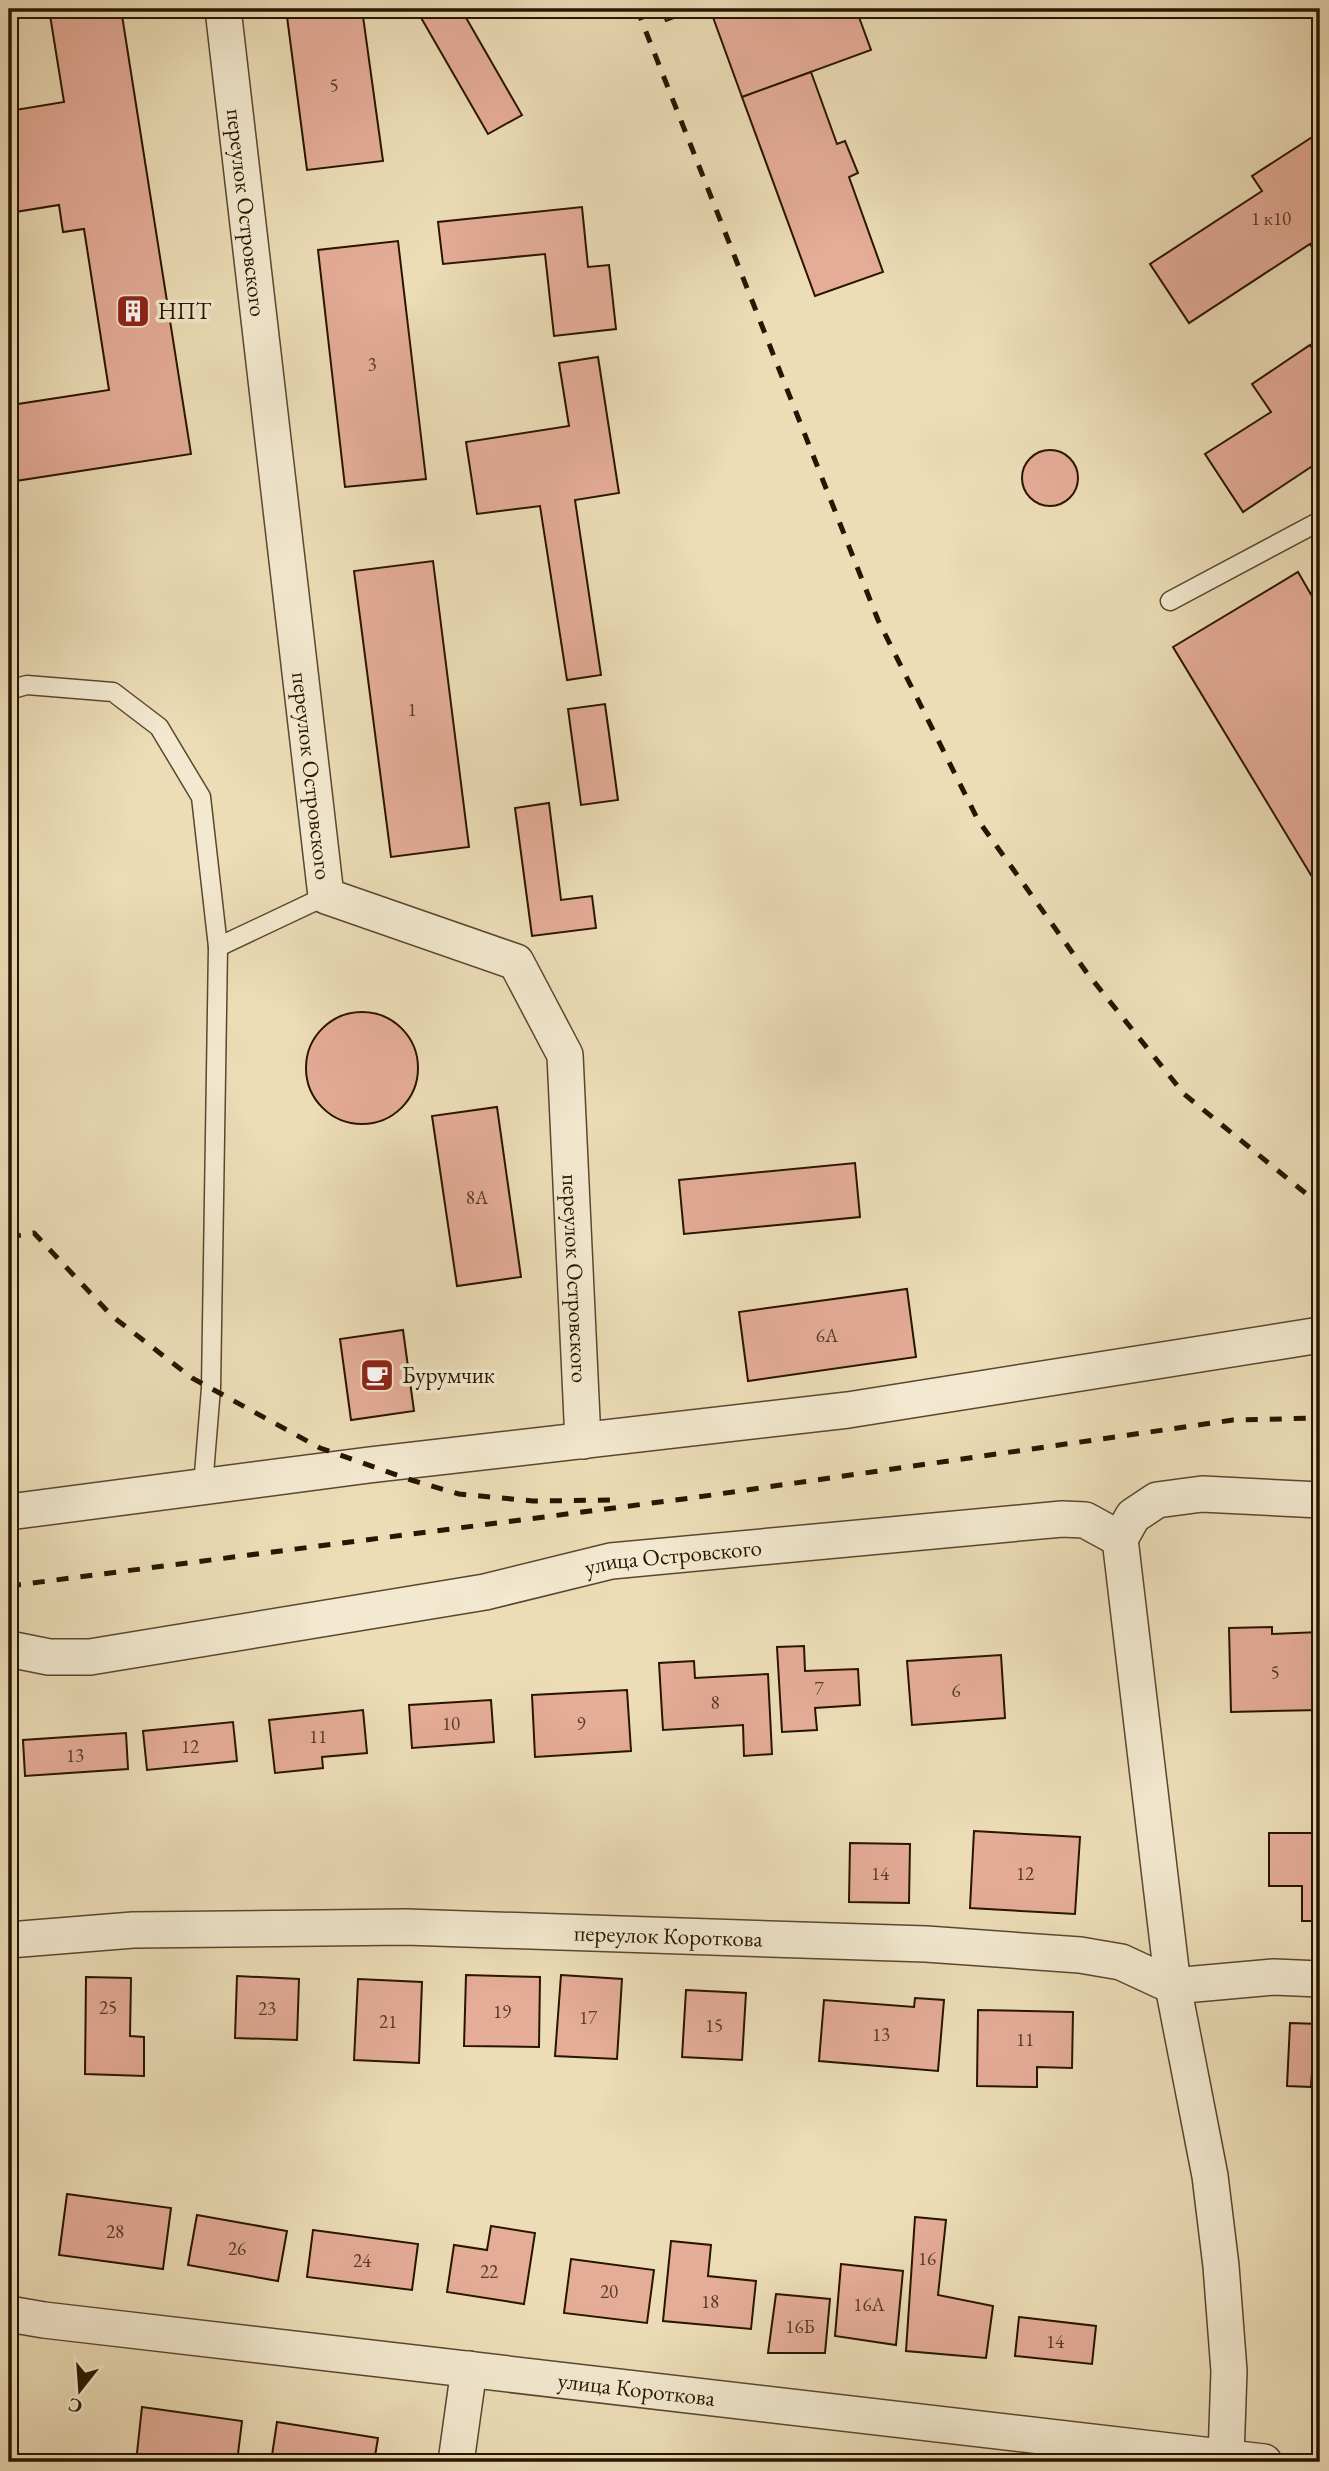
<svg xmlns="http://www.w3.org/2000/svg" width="1329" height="2471" viewBox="0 0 1329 2471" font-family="'EB Garamond',serif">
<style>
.building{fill:#e5ac98;stroke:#281500;stroke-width:2}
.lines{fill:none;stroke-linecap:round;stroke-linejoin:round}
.service-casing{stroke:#59472e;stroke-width:21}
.minor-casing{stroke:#59472e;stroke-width:38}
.service{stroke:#f3e9d0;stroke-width:18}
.minor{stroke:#f3e9d0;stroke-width:35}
.rail{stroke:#281500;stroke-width:5;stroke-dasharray:12 12;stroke-linecap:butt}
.labels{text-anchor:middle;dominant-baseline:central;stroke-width:7;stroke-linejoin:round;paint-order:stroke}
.number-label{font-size:19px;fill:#573b26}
.street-label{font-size:23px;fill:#281500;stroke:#f3e9d0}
.poi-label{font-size:23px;fill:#281500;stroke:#f3e9d0;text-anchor:start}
</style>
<rect width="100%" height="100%" fill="#ecddb7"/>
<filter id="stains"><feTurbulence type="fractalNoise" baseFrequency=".00286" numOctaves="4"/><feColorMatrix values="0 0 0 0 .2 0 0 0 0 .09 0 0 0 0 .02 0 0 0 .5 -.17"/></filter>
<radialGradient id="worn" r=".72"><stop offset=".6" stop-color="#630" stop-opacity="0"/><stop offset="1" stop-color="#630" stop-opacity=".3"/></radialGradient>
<g class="building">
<polygon points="49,9 121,9 191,454 9,482 9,392 11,405 109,390 84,229 63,232 59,205 9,213 9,111 64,102"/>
<polygon points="286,9 362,9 383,161 307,170"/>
<polygon points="416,9 461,9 522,115 488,134"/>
<polygon points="661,9 698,9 666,21"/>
<polygon points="710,9 856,9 871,50 742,97"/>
<polygon points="811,72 837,144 845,141 858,173 849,177 883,272 815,296 742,97"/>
<polygon points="1320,132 1320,260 1310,244 1189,323 1150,264 1262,191 1252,176"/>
<polygon points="582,207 588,267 609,265 616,329 554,336 545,254 443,264 438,222"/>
<polygon points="398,241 426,479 345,487 318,250"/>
<polygon points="1310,345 1320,360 1320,461 1243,512 1205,454 1271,412 1252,384"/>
<polygon points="598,357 619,493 575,500 601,675 567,680 540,506 477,514 466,442 569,426 559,363"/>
<circle cx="1050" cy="478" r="28"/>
<polygon points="433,561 469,847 391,857 354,571"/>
<polygon points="1298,572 1320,610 1320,890 1173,647"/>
<polygon points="605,704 618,800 581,805 568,709"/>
<polygon points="549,803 561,900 592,896 596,928 532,936 515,808"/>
<circle cx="362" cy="1068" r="56"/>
<polygon points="497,1107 521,1277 457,1286 432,1116"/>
<polygon points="855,1163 860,1217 684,1234 679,1180"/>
<polygon points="907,1289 916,1357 748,1381 739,1312"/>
<polygon points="403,1330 414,1411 351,1420 340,1339"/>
<polygon points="1272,1627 1272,1634 1320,1632 1320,1710 1231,1712 1229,1628"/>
<polygon points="804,1646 805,1671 858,1669 860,1705 815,1708 817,1730 782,1732 777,1647"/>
<polygon points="1001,1655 1005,1718 912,1725 907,1661"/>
<polygon points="694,1661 695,1678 768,1674 772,1754 744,1756 743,1725 663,1730 659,1663"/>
<polygon points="627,1690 631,1751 535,1757 532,1695"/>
<polygon points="491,1700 494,1742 412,1748 409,1705"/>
<polygon points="363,1710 367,1753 322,1757 323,1768 275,1773 269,1720"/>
<polygon points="233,1722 237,1761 147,1770 143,1731"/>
<polygon points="126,1733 128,1769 25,1776 23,1740"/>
<polygon points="9,1741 16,1812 9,1812"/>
<polygon points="974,1831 1080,1837 1075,1914 970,1908"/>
<polygon points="1269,1833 1320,1833 1320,1921 1302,1921 1302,1886 1269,1886"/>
<polygon points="850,1843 910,1844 909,1903 849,1902"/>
<polygon points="466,1975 540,1977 539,2047 464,2046"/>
<polygon points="561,1975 622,1979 617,2059 555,2056"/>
<polygon points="237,1976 299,1979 297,2040 235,2038"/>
<polygon points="86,1977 131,1978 130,2036 144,2037 144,2076 85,2074"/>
<polygon points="358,1979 422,1982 419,2063 354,2060"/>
<polygon points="686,1990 746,1993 742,2060 682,2057"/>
<polygon points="915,1998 944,2000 938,2071 819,2061 824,2000 914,2007"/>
<polygon points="978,2010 1073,2012 1072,2068 1037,2067 1037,2087 977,2086"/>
<polygon points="1290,2023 1320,2024 1320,2058 1313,2058 1311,2087 1287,2086"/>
<polygon points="67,2194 171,2208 163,2269 59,2255"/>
<polygon points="197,2215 287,2231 278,2281 188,2265"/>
<polygon points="915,2217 946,2220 938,2295 993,2306 986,2358 906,2351"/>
<polygon points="491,2226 535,2233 524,2304 447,2292 454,2245 487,2250"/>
<polygon points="313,2230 418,2244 412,2290 307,2277"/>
<polygon points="671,2241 711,2245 708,2276 756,2281 751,2329 663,2321"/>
<polygon points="571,2259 654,2270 647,2323 564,2313"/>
<polygon points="841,2264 903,2271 896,2345 835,2336"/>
<polygon points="776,2294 830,2299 825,2353 768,2353"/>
<polygon points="1019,2317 1096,2326 1092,2364 1015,2356"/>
<polygon points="142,2407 242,2421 237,2462 136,2462"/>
<polygon points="277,2422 378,2438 374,2462 271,2462"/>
</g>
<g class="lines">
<g class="service-casing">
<g id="service">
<polyline points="1170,601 1320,521"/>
<polyline points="9,690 27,685 113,692 159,727 201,797 218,947 211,1388 203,1486"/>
<polyline points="218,947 326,896"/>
</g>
</g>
<g class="minor-casing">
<g id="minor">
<path id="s1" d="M223,9l103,887 190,66 49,93 18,386"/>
<polyline points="9,1512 369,1465 848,1410 1320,1335"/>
<polyline points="1120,1539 1173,1986 1210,2176 1221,2266 1229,2371 1226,2457"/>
<polyline points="1120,1539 1133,1516 1157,1500 1202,1494 1320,1500"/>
<path id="s2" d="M9,1649l40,8h41l395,-65 126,-31 451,-42 23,1 35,19"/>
<path id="s3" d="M9,1940l124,-10 273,-3 520,17 154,11 41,7 52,24 101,-9 46,2"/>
<path id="s4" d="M9,2314l35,6 1220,142"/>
<polyline points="456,2462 469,2369"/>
</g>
</g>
<use href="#service" class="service"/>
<use href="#minor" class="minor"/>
<g class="rail">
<polyline points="637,9 878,620 978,820 1087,973 1184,1094 1320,1205"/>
<polyline points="9,1237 34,1233 112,1316 192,1378 320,1448 411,1480 459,1494 533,1501 614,1500"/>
<polyline points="9,1586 691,1498 1233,1420 1320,1418"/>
</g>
</g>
<defs>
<g id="building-square" transform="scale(1.75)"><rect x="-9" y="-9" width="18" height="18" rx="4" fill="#8f2418" stroke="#f3e9d0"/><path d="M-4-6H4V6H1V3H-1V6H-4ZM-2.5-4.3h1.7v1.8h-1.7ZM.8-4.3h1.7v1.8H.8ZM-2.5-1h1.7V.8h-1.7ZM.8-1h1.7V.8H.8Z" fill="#fff"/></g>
<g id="cafe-square" transform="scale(1.75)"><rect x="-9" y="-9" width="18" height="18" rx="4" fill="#8f2418" stroke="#f3e9d0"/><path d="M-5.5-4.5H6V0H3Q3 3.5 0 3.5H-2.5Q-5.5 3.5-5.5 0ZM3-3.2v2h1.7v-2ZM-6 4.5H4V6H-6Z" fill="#fff"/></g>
</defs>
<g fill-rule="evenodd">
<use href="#building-square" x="133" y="311"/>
<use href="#cafe-square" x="377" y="1375"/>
</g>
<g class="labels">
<g class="number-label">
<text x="334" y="85">5</text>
<text x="1271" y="218">1 к10</text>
<text x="372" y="364">3</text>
<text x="412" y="709">1</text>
<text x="477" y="1197">8А</text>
<text x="827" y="1335">6А</text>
<text x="1275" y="1672">5</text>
<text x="819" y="1688">7</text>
<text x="956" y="1690">6</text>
<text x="715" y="1702">8</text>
<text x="451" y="1723">10</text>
<text x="581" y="1723">9</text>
<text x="318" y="1736">11</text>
<text x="190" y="1746">12</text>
<text x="75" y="1755">13</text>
<text x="880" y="1873">14</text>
<text x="1025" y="1873">12</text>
<text x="108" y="2007">25</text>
<text x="267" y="2008">23</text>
<text x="502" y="2011">19</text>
<text x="588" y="2017">17</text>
<text x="388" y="2021">21</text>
<text x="714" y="2025">15</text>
<text x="881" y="2034">13</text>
<text x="1025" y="2039">11</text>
<text x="115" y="2231">28</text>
<text x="237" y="2248">26</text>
<text x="927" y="2258">16</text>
<text x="362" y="2260">24</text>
<text x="489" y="2271">22</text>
<text x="609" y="2291">20</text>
<text x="710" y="2301">18</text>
<text x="869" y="2304">16А</text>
<text x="800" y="2326">16Б</text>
<text x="1055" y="2341">14</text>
</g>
<g class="street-label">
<text stroke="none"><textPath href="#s1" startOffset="205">переулок Островского</textPath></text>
<text stroke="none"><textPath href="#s1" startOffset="772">переулок Островского</textPath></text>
<text stroke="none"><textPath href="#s1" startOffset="1423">переулок Островского</textPath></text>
<text stroke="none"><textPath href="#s2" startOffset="674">улица Островского</textPath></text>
<text stroke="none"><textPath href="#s3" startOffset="660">переулок Короткова</textPath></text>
<text stroke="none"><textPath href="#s4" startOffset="632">улица Короткова</textPath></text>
</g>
<g class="poi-label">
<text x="158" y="311">НПТ</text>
<text x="402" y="1375">Бурумчик</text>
</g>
</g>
<rect width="1329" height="2471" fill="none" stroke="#ecddb7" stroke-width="35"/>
<rect x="10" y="10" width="1308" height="2450" fill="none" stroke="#281500" stroke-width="3.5"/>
<rect x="18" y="18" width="1294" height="2436" fill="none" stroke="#281500" stroke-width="2"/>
<g transform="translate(80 2390) rotate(197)" stroke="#f3e9d0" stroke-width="5" paint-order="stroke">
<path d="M0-5L12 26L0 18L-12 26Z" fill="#281500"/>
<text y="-10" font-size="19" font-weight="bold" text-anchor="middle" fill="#281500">С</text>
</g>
<rect width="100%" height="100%" filter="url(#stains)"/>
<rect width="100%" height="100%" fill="url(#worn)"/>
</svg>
